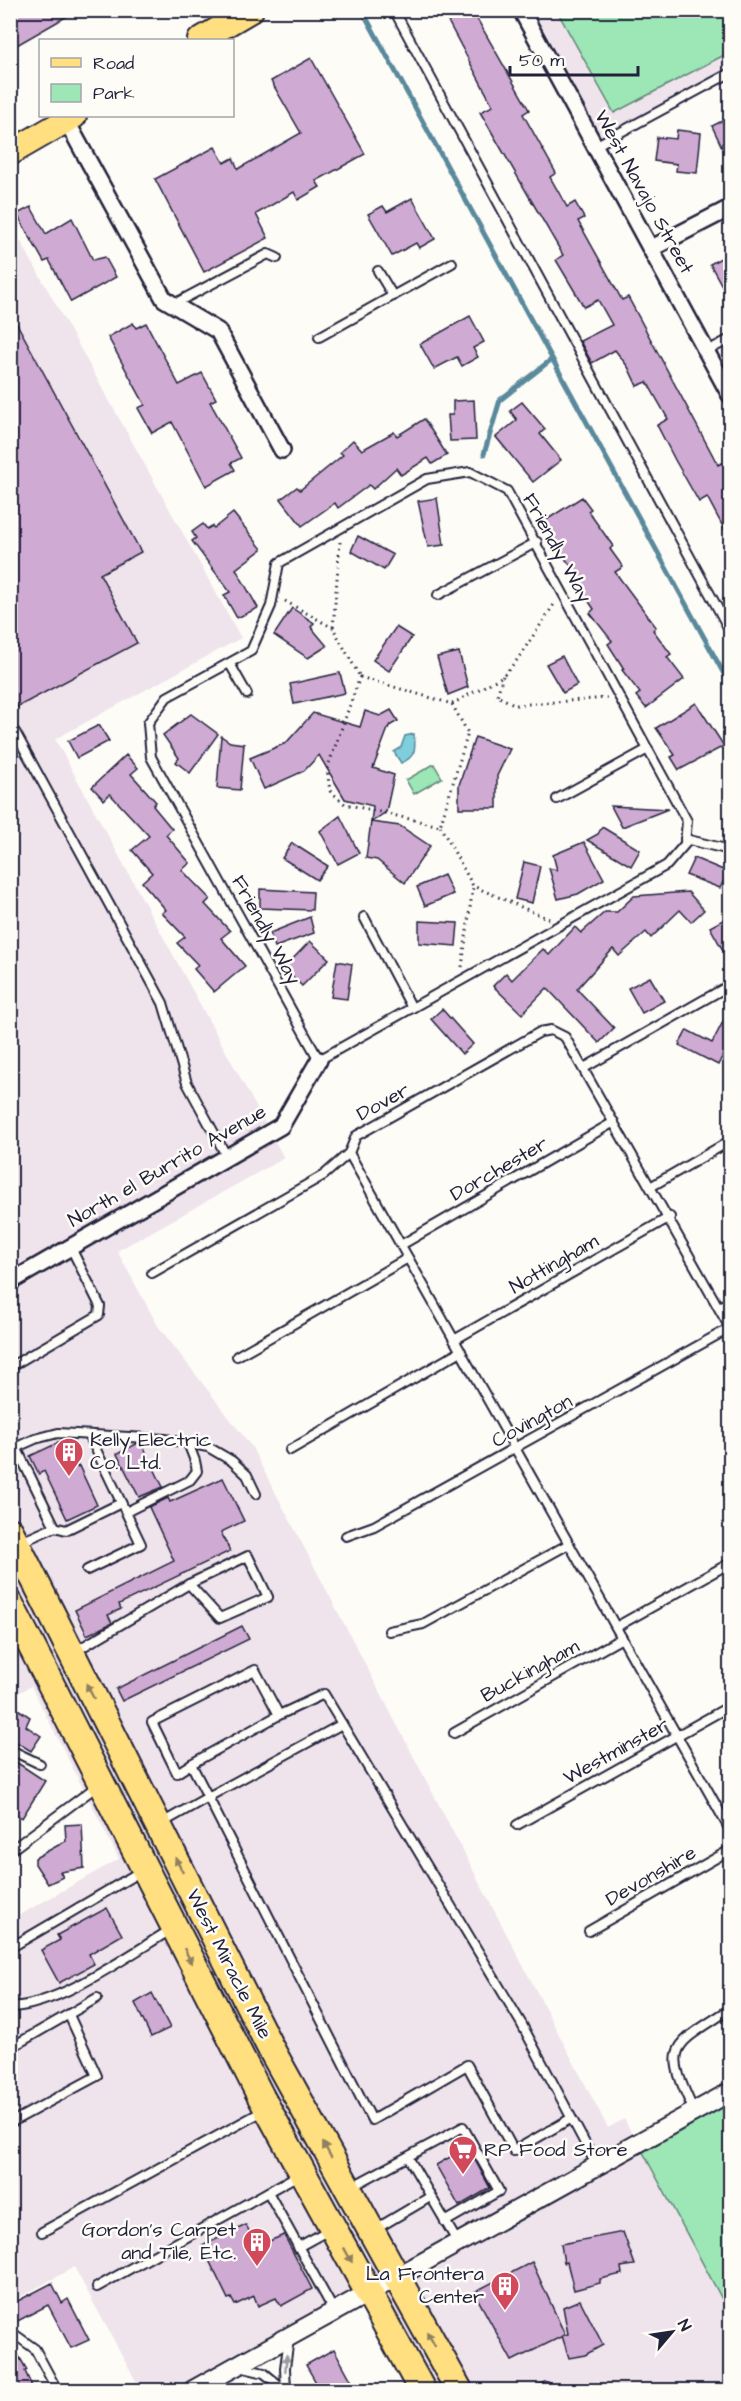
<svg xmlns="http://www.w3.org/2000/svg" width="741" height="2401" viewBox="0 0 741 2401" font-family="'Architects Daughter',sans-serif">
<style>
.built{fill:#efe3ec}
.green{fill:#9de6b5;stroke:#608478;stroke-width:1.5}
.water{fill:#7fcedc;stroke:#5a899c;stroke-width:1.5}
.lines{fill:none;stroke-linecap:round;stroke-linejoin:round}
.stream{stroke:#5a899c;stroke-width:5}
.building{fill:#cfaad3;stroke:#22223b;stroke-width:1.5}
.service-casing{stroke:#22223b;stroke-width:12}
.minor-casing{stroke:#22223b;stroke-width:20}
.tertiary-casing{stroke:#22223b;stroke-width:22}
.primary-casing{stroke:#22223b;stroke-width:28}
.trunk-casing{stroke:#22223b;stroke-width:30}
.path{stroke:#22223b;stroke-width:3;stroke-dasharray:1.5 4.5;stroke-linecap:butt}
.service{stroke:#fdfcf7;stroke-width:8}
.minor{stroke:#fdfcf7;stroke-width:15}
.tertiary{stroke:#fdfcf7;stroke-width:18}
.primary{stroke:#ffdf80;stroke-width:24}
.trunk{stroke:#ffdf80;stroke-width:26}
.oneway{fill:#90805e}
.oneway2{fill:#9a9aa2}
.labels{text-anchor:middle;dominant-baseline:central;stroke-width:5;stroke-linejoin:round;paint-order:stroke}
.street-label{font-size:20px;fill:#22223b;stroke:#fdfcf7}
.poi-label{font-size:20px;fill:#22223b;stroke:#fdfcf7;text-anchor:start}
</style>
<rect width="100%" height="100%" fill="#fdfcf7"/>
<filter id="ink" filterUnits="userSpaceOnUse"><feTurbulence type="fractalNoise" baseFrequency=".0167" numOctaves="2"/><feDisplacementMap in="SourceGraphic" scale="12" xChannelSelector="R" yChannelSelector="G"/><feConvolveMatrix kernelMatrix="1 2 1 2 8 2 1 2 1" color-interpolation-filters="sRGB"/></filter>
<g filter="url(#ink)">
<g class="built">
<polygon points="521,11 730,11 730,80 597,150"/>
<polygon points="10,222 241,638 55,739 284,1158 117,1251 158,1326 251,1446 608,2128 624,2119 730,2314 730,2390 422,2390 368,2292 193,2390 141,2390 74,2267 11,2302 11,1920 119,1859 31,1686 11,1697"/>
</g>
<g class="green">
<polygon points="557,11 730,11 730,52 614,113"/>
<polygon points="434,764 442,778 414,794 406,780"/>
<polygon points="730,2092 730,2314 638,2143"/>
</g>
<path class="water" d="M414,734c2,14 2,23 -13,29l-7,-11 7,-5 4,-11z"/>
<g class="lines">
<g class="stream">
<polyline points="362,10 730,685"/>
<polyline points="484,454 500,400 552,359"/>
</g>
</g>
<g class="building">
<polygon points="10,10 78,10 10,49"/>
<polygon points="442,10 472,10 529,110 523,114 556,173 550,177 567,207 575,202 584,218 578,221 622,300 628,297 718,465 722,463 730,477 730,540 707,497 699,502 675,460 657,425 668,419 647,382 637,386 628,367 615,350 592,363 580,341 612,325 598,300 584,307 556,260 563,255 480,112 493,106"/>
<polygon points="311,58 365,154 316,181 320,187 298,200 294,192 256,214 268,238 204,272 155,179 215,147 224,163 233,158 238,169 301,133 271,81"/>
<polygon points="730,117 730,164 712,126"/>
<polygon points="677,130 701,133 697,173 676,171 677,164 654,161 657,137 676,139"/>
<polygon points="412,198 435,239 419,248 416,243 392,256 368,214 383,206 387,212"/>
<polygon points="31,207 46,234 72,218 93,260 105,257 116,277 71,302 49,260 44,262 17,214"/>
<polygon points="730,253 730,300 710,264"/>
<polygon points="10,311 141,552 100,574 137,643 10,711"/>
<polygon points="470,316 484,342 473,348 478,357 462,366 457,357 434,369 420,344"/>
<polygon points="133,323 136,328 146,323 179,385 202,373 216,399 210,402 241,458 231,463 235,470 206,486 172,422 152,433 138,408 145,405 108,337"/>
<polygon points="474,400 476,440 450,441 448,415 453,415 453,401"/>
<polygon points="522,402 545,429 540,434 561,460 533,482 496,437 517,420 510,411"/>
<polygon points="424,419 447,455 432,464 428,458 401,475 396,468 373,489 369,485 338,508 335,503 302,526 281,499 297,487 300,490 343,455 340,452 353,440 362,450 394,432 397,436"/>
<polygon points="582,497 591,509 588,511 613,546 610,549 623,567 615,572 656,627 653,630 671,654 667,657 684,679 646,708 636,696 640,693 622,670 624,669 608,644 612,641 590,613 594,609 576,583 581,579 560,552 563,549 540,524"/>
<polygon points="437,498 444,545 428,547 418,501"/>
<polygon points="233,513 262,549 236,569 258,608 237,618 224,595 230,592 192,541 196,538 192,532 203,524 207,529 212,526 214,528"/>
<polygon points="358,536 393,555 384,570 351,551"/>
<polygon points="292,608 314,623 311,627 327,646 308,658 274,635"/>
<polygon points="396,627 412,637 389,671 373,660"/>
<polygon points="459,652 468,687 448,695 437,657"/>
<polygon points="562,656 577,685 563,693 546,664"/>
<polygon points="340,673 345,693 294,704 290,684"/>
<polygon points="696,703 724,746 679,770 671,757 675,755 656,728"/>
<polygon points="391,710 398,721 389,726 373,768 394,775 386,812 371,822 373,806 345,799 319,755 304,771 264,789 250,758 286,743 313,713 360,727 365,711 380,716"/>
<polygon points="191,714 218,734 190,773 176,762 179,758 163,735"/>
<polygon points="99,725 109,741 77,758 68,741"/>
<polygon points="221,736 230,742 244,744 240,790 217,788"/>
<polygon points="475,737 510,749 497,776 497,808 459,808 459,785"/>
<polygon points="126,755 138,768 131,774 156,802 153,806 172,829 166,835 190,863 182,870 210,899 205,904 230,931 221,938 245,966 214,992 194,969 198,965 177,943 185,937 162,913 166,910 142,882 152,873 132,850 149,836 110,794 104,800 92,787"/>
<polygon points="611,806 668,809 622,827"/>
<polygon points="340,816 359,853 338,864 320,831"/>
<polygon points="371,822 400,826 430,846 405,883 377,860 366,858"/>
<polygon points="602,827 640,850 631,866 587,840 598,834"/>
<polygon points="584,842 604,879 578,894 558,899 549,868 557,870 553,855"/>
<polygon points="292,843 328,866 317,880 282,858"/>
<polygon points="694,858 728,872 720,888 686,875"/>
<polygon points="524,862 540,866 532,903 515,899"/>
<polygon points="444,875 453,894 425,906 417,887"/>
<polygon points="260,889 313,892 312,910 260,908"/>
<polygon points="688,892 704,910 691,922 680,910 651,938 646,932 619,956 613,949 577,989 614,1028 599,1043 547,988 522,1014 493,986 506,973 512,980 543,949 549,955 575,927 581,933 605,912 617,912 634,896"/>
<polygon points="730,916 730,963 710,927"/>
<polygon points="310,917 314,933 275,947 270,933"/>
<polygon points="419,921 458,923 456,946 419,943"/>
<polygon points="310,941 329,959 302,986 284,968"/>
<polygon points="337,961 352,964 347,999 331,997"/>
<polygon points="650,977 664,1001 642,1013 628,988"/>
<polygon points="730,1008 730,1041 718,1065 679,1045 687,1030 712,1043"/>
<polygon points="442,1009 473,1044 462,1054 431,1019"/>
<polygon points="62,1441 70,1460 73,1458 77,1467 79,1466 97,1505 67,1519 44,1471 39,1474 30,1456"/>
<polygon points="138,1443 142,1444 163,1487 139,1497 117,1454"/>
<polygon points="223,1478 244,1521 221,1532 230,1551 119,1604 121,1609 108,1615 112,1623 87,1635 75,1610 174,1561 149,1507 168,1498 170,1502"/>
<polygon points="242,1626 249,1639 122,1701 116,1689"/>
<polygon points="10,1704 30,1717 26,1726 41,1736 31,1751 10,1738"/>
<polygon points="13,1760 45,1781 22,1818 10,1811 10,1761"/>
<polygon points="82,1824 84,1868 60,1872 63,1877 48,1884 35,1864 35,1858 66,1841 65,1825"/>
<polygon points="107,1908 122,1935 89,1954 94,1964 59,1983 41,1950 60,1940 57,1935"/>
<polygon points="152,1993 170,2028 151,2037 135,2003"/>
<polygon points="468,2147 490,2188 459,2206 436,2165"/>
<polygon points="246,2225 257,2246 284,2235 312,2289 281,2306 276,2298 258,2306 254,2296 235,2305 231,2298 228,2299 202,2246"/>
<polygon points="623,2232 635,2265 621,2267 622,2274 600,2279 600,2283 574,2290 567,2262 564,2263 561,2244"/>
<polygon points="532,2262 565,2335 512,2361 474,2292"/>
<polygon points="52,2283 62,2303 68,2299 89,2340 71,2348 48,2305 10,2325 10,2305"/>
<polygon points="580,2300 603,2345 585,2355 569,2358 562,2336 568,2334 563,2307"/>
<polygon points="10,2341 27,2370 25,2371 34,2391 10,2391"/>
<polygon points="334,2349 357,2391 321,2391 306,2365"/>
</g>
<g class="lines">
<g class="service-casing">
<g id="service">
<polyline points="394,10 730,631"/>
<polyline points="595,146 730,73"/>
<polyline points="378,271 393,296"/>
<polyline points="174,304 268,254 277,258"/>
<polyline points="319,337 452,263"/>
<polyline points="707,351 730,339"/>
<polygon points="470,472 507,491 687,821 685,844 667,865 319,1060 151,757 148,723 167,697 251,651 271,606 279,563 427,479"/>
<polyline points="438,595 537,542"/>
<polyline points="230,664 247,694"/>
<polyline points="15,732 163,1003 187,1083 227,1157"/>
<polyline points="557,799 648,749"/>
<polyline points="685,839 730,850"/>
<polyline points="364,917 412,1008"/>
<polyline points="584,1068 730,985"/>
<polyline points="349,1153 730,1830"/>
<polyline points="652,1186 730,1141"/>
<polyline points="401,1245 614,1122"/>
<polyline points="152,1273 324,1175 349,1153 356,1136 540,1032 551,1030 565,1037 730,1328 374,1526 346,1536"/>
<polyline points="719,1307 730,1301"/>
<polyline points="454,1340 670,1217"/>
<polyline points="237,1356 408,1258"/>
<polyline points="10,1367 99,1315 100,1306 70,1246"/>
<polyline points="16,1447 55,1527"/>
<polyline points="10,1450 35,1439 58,1433 165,1439 208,1447 232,1461 247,1475 256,1494"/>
<polyline points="290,1450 461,1351"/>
<polyline points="126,1512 190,1480 197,1471 195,1461 188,1443"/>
<polyline points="21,1542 55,1527 66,1530 121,1503"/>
<polygon points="248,1556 268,1597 220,1618 189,1584"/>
<polyline points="87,1570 141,1544 89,1435"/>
<polyline points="616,1627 730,1563"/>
<polyline points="389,1631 423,1624 569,1544"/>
<polyline points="74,1652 189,1584"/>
<polyline points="342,1724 521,2023 597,2166"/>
<polyline points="454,1733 622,1638"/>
<polyline points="10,1755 15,1752 40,1764"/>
<polyline points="191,1764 279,1715"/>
<polyline points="162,1823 208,1797 191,1764 177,1773 152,1722 255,1670 279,1715 324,1694 342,1724 208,1797 372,2120 467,2065 514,2151 570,2119"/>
<polyline points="517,1825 730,1706"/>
<polyline points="10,1851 97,1786"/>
<polyline points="589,1931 730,1850"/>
<polyline points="10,1948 143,1870"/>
<path d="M10,2007c49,-1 120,-53 162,-78"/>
<polyline points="10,2048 97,1998"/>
<path d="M694,2111c-32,-67 -21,-64 36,-102"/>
<polyline points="10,2123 97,2076 69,2015"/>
<polyline points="408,2157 458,2243"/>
<polyline points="351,2187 463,2127 499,2191 445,2222"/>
<polyline points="268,2192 334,2311"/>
<polyline points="374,2230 430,2197"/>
<polyline points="42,2232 263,2111"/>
<polyline points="298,2247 329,2230"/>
<polyline points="97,2287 300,2174"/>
<polyline points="10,2331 35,2349 57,2390"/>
<polyline points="240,2367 264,2373 285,2390"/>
<polyline points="286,2390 285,2368 289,2338"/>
<polyline points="540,2390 546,2387"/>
</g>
</g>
<g class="minor-casing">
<g id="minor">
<polyline points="521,10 730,395"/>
<polyline points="66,120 164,299 218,331 282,450"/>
<polyline points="652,248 730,208"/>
<polyline points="10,1282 281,1126 319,1060"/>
</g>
</g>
<g class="tertiary-casing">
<polyline id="tertiary" points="193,2390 730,2092"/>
</g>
<g class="primary-casing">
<g id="primary">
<polyline points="200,40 251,10"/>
<polyline points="10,153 74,116"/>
</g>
</g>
<g class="trunk-casing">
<g id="trunk">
<polyline points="10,1531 271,2049 459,2390"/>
<polyline points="10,1604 261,2097 422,2390"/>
</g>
</g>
<g class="path">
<polyline points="340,542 333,628 360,677"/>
<polyline points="285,601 333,628"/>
<polyline points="503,676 497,696 516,705 607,698"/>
<polygon points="360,677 452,704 468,733 440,826 345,804 330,791 327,769"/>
<polyline points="452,704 503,676 517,660 555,603"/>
<polyline points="440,826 473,886 549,919"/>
<polyline points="462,967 473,886"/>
</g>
<use href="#service" class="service"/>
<use href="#minor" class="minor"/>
<use href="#tertiary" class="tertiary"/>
<use href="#primary" class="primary"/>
<use href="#trunk" class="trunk"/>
</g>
<defs><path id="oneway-solid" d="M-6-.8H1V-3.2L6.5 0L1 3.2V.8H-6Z" transform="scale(1.5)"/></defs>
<g class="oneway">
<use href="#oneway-solid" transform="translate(90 1691) rotate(-117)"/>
<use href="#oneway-solid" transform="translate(179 1865) rotate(-117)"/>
<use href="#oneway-solid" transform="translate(188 1956) rotate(63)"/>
<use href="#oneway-solid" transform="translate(327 2150) rotate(-120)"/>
<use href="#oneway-solid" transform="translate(348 2255) rotate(61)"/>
<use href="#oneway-solid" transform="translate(431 2339) rotate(-119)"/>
</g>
<use class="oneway2" href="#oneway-solid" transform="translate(286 2363) rotate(-85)"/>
</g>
<defs>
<g id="building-pin" transform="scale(1.5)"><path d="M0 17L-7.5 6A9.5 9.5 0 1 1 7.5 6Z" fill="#d1495b" stroke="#fdfcf7"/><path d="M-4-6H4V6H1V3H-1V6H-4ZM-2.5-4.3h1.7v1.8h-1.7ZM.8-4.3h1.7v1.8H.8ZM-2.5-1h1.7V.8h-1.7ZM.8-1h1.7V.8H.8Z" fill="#fff"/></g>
<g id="supermarket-pin" transform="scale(1.5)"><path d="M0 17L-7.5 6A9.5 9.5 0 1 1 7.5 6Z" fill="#d1495b" stroke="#fdfcf7"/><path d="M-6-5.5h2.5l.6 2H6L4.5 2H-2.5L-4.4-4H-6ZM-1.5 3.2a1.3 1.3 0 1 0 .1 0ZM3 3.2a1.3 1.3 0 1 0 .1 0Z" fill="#fff"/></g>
</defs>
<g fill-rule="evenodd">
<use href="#building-pin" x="69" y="1452"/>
<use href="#supermarket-pin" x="463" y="2150"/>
<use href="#building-pin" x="257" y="2242"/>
<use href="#building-pin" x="505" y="2286"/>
</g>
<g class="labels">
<g class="street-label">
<text transform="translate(644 192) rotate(61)">West Navajo Street</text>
<text transform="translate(557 548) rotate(61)">Friendly Way</text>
<text transform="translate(266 930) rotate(61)">Friendly Way</text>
<text transform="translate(383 1102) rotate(-29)">Dover</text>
<text transform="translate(167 1166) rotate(-30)">North el Burrito Avenue</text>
<text transform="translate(499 1169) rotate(-30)">Dorchester</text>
<text transform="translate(554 1264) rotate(-30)">Nottingham</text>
<text transform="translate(532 1421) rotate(-29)">Covington</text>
<text transform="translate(530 1671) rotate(-29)">Buckingham</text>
<text transform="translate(616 1751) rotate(-29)">Westminster</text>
<text transform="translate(651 1876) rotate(-30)">Devonshire</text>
<text transform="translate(229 1964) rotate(63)">West Miracle Mile</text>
</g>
<g class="poi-label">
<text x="90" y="1440">Kelly Electric<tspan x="90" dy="23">Co. Ltd.</tspan></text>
<text x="484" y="2150">RP Food Store</text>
<text x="236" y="2230" text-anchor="end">Gordon's Carpet<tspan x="236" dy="23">and Tile, Etc.</tspan></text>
<text x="484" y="2274" text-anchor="end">La Frontera<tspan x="484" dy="23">Center</tspan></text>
</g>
</g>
<rect width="741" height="2401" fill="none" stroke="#fdfcf7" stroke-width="36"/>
<rect x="18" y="18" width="705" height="2365" fill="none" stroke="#22223b" stroke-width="2" filter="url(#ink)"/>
<rect x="39" y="39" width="195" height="78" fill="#fdfcf7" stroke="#a5a5ac" stroke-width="1.5"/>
<rect x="51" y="58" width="30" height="9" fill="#ffdf80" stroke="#a5a5ac" stroke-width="1.5"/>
<text x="93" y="69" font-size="18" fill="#22223b">Road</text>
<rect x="51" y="84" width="30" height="18" fill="#9de6b5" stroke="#a5a5ac" stroke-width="1.5"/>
<text x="93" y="99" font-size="18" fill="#22223b">Park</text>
<g transform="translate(672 2332) rotate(61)" stroke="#fdfcf7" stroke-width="4.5" paint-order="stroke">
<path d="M0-4.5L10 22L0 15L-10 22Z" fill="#22223b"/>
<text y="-9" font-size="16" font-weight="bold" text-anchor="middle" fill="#22223b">N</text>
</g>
<path d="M510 66v9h128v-9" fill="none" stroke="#22223b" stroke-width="3"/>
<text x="519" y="66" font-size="18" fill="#22223b" stroke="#fdfcf7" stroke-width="4.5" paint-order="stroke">50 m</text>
</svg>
